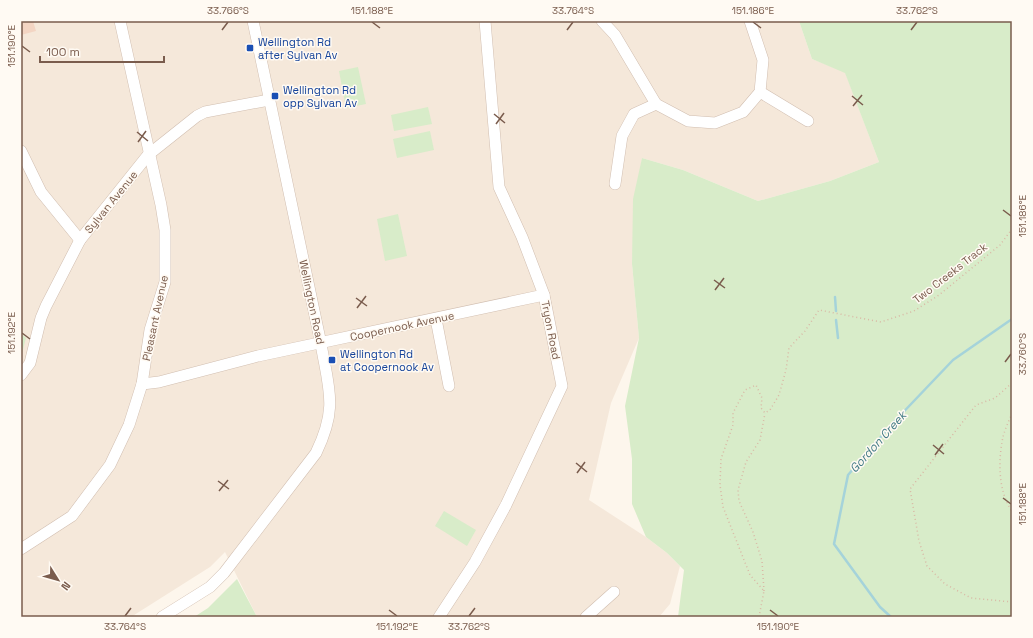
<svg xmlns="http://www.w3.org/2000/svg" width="1033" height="638" viewBox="0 0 1033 638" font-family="'Space Grotesk',sans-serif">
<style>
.residential{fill:#f5e8da}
.green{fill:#d8ecc9}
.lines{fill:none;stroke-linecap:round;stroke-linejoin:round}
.stream{stroke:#a5d3da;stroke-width:2.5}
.building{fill:#f3d5c3}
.minor-casing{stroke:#d1beb0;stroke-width:12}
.path{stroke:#d9b8a5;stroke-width:1.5;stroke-dasharray:1 3;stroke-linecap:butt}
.minor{stroke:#fff;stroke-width:11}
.ticks{fill:none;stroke:#7a5c4d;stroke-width:1.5}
.transit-dot{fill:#1a4fb4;stroke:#fffaf3;stroke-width:1.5}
.labels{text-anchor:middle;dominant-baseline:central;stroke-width:3;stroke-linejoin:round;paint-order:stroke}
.transit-label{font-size:11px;fill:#164399;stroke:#fffaf3;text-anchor:start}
.street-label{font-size:11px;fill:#7a5c4d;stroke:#fffaf3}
.water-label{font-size:12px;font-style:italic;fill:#437c86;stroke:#fffaf3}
.neatline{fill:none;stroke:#7a5c4d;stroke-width:1.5}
.ticks-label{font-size:10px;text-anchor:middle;fill:#7a5c4d}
</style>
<rect width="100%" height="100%" fill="#fdf6ec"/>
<polygon class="residential" points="21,21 799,21 812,59 845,72 879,162 830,181 758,201 683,170 642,158 632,264 639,338 611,403 589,500 646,537 667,553 680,566 670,604 659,617 257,617 225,552 210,567 131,617 21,617"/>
<g class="green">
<polygon points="799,21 1012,21 1012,617 678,617 684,570 667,553 646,537 632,504 632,459 625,406 639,338 632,264 633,199 642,158 683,170 758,201 830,181 879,162 845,73 812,59"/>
<polygon points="358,67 366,104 346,108 339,71"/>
<polygon points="428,107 432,124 394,131 391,115"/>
<polygon points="430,131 434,150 397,158 393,139"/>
<polygon points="398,214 407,256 385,261 377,219"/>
<polygon points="21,333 26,338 21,357"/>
<polygon points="444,511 476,530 467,546 435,526"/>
<polygon points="237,579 257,617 194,617 208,608"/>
</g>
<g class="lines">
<g class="stream">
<polyline points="835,297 836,311"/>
<polyline points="836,320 838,338"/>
<polyline points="891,617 880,607 834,544 848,475 892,424 953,360 1012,319"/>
</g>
</g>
<polygon class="building" points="21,21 33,21 36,31 21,35"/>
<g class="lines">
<g class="minor-casing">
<g id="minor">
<polyline points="602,21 615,35 656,104 688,121 715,123 743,112 760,92 763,60 750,21"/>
<polyline points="760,92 808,121"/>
<polyline points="21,151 41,192 80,240"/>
<polyline points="615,184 622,136 634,114 656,104"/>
<polyline points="436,319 449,386"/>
<polyline points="21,375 30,363 41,318 46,306 80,240 148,155 197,116 205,112 269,100"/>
<polyline points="142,384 159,382 258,356 544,295"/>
<polyline points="21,549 72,516 110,465 129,425 142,384 150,330 165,282 165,230 161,205 120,21"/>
<path d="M162,617l48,-30 14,-14 92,-120c22,-45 13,-63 5,-109l-68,-323"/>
<polyline points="439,617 475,562 506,505 562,386 544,295 522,237 499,187 485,21"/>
<polyline points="586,617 614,592"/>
</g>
</g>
<g class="path">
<polyline points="1012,383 995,398 976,405 910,489 919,541 927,566 945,584 971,598 1012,602"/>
<path d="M1012,413c-3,8 -7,16 -9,24 -5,23 -5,55 9,74"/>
<polyline points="764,591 762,561 753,532 739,501 738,490 746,462 760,440 765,413"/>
<polyline points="759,617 764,591 750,575 723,507 720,485 721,459 733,425 733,413 745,390 756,385 762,398 761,408 765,413 770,410 779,395 786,370 789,348 805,331 819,310 881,322 914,311 939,295 1000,245 1012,229"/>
</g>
<use href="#minor" class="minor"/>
</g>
<path class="ticks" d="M372,22l8,6M753,22l8,6M222,30l6,-8M567,30l6,-8M911,30l6,-8M22,46l8,6M852,96l11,9M853,106l9,-11M494,114l11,9M496,124l8,-11M137,132l11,9M138,142l8,-11M1003,210l8,6M714,280l11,8M715,290l9,-12M356,298l11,8M357,308l9,-12M22,333l8,6M1005,362l6,-8M933,445l11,9M935,455l8,-11M576,463l11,9M577,473l8,-11M218,481l11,8M219,491l9,-11M1003,498l8,6M389,610l8,6M770,610l8,6M125,616l6,-8M469,616l6,-8"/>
<g class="transit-dot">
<rect x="246" y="44" width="8" height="8" rx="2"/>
<rect x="271" y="92" width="8" height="8" rx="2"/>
<rect x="328" y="356" width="8" height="8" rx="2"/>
</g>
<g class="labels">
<g class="transit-label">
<text x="258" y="42">Wellington Rd<tspan x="258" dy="13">after Sylvan Av</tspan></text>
<text x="283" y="90">Wellington Rd<tspan x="283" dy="13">opp Sylvan Av</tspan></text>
<text x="340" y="354">Wellington Rd<tspan x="340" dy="13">at Coopernook Av</tspan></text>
</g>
<g class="street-label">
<text transform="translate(111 202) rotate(-51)">Sylvan Avenue</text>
<text transform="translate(950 273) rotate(-38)">Two Creeks Track</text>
<text transform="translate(312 302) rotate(78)">Wellington Road</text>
<text transform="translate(155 318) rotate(-78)">Pleasant Avenue</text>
<text transform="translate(402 326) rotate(-12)">Coopernook Avenue</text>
<text transform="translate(551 330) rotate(79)">Tryon Road</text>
</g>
<g class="water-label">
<text transform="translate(878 442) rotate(-48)">Gordon Creek</text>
</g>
</g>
<rect width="1033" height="638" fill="none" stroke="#fffaf3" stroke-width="44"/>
<g transform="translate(58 580) rotate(127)" stroke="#fffaf3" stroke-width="3" paint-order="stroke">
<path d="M0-3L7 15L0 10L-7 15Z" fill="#7a5c4d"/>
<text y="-6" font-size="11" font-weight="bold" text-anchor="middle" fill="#7a5c4d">N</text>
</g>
<path d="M40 56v6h124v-6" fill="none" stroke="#7a5c4d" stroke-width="2"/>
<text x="46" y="56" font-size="12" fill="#7a5c4d" stroke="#fffaf3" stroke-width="3" paint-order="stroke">100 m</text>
<rect x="22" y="22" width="989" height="594" class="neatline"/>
<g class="ticks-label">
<text x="228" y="14">33.766°S</text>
<text x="372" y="14">151.188°E</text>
<text x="573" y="14">33.764°S</text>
<text x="753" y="14">151.186°E</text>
<text x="917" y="14">33.762°S</text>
<text transform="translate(11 46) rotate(-90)" y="4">151.190°E</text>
<text transform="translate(1022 216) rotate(-90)" y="4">151.186°E</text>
<text transform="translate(11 333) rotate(-90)" y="4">151.192°E</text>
<text transform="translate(1022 354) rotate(-90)" y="4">33.760°S</text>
<text transform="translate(1022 504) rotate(-90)" y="4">151.188°E</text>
<text x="125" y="630">33.764°S</text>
<text x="397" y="630">151.192°E</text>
<text x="469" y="630">33.762°S</text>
<text x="778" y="630">151.190°E</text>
</g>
</svg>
